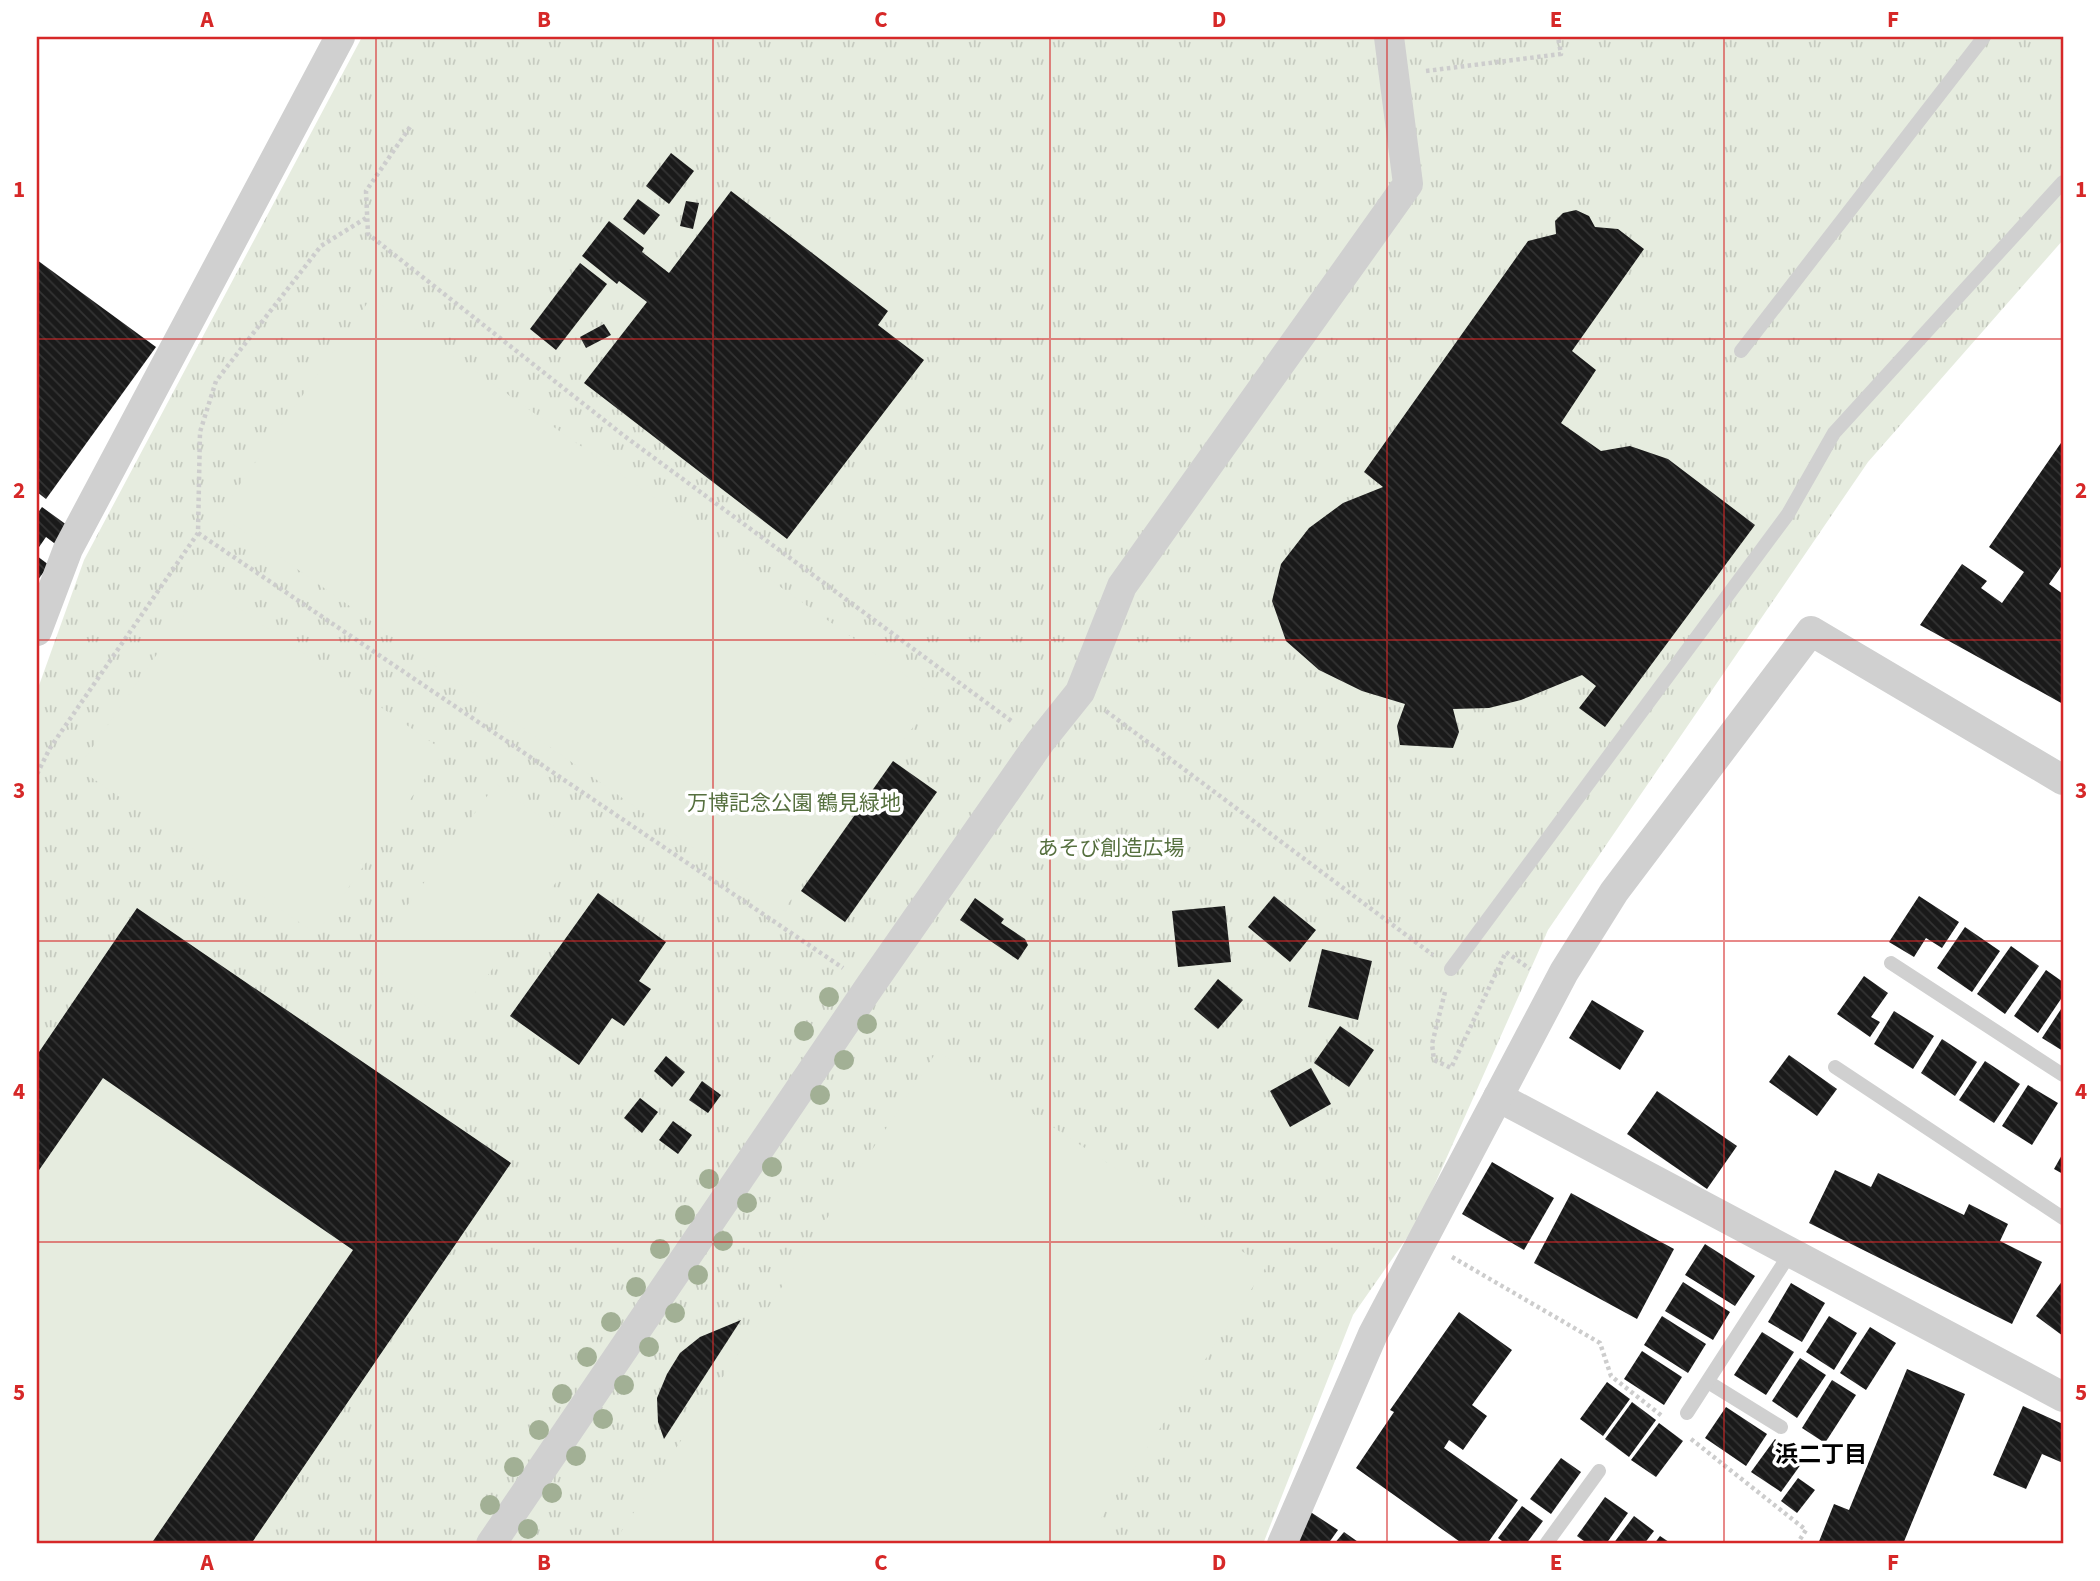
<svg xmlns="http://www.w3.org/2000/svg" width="2100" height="1581" viewBox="0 0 2100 1581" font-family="'Source Sans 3','Noto Sans JP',sans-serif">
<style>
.grass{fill:url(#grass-tufts)}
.pitch{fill:#e6ecdf}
.building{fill:url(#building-back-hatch)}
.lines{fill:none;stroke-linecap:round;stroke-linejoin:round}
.path{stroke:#cdcdcd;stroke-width:4.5;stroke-dasharray:3.5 3.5;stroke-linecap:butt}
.lane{stroke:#d0d0d0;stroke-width:14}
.street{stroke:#d0d0d0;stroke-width:30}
.tree{fill:#a2b095}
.grid{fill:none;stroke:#d62828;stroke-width:2;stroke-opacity:0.55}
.labels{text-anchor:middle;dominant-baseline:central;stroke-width:7;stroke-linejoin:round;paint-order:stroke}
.park-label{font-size:21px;fill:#56703f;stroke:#fff}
.neighbourhood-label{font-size:23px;font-weight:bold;fill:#000;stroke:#fff}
.neatline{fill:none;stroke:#d62828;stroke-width:2.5}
.grid-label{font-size:23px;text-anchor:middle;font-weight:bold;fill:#d62828}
</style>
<defs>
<pattern id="grass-tufts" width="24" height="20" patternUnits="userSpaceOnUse" patternTransform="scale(1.75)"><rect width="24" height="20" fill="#e6ecdf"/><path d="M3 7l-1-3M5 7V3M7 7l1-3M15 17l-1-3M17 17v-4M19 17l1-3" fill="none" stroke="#c6cbc0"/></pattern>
<pattern id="building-back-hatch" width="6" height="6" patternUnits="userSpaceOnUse" patternTransform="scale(1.75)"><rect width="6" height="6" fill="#1a1a1a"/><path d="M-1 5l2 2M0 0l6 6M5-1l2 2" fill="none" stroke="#333"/></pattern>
</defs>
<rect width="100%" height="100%" fill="#fff"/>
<polygon class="grass" points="362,37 2063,37 2063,240 1868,462 1548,930 1418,1222 1353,1315 1263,1544 37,1544 37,691 84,560"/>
<g class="pitch">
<polygon points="371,298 935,696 783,911 219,514"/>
<polygon points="205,585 444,751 316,934 78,768"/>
<polygon points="496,784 582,847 452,1024 366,962"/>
<polygon points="937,1051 1266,1267 1084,1544 613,1544"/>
<polygon points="103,1078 353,1250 151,1544 37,1544 37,1173"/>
</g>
<g class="building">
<polygon points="671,153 694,171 669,204 646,186"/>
<polygon points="731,191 888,311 878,325 924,360 787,539 584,383 647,302 619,281 617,284 582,256 609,221 644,248 642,252 669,273"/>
<polygon points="638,199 660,215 644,235 623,219"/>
<polygon points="686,201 699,203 693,229 680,226"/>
<polygon points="1576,210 1589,216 1595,227 1618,229 1644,249 1572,351 1596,370 1561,423 1601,451 1630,446 1668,459 1755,525 1605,727 1579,708 1596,686 1582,675 1521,700 1489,708 1453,709 1459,732 1453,748 1400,745 1397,726 1405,704 1362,691 1319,670 1286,641 1272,601 1281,564 1309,528 1343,503 1383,487 1364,472 1528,241 1556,234 1555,221 1563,213"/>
<polygon points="37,260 156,347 46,499 37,492"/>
<polygon points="580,263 607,284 556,350 530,329"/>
<polygon points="604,324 611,335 586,348 580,337"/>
<polygon points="2063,440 2063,564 2049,584 2063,594 2063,704 1920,625 1962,564 1987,581 1981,588 2002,603 2024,572 1989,547"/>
<polygon points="42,507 71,528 58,546 46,537 37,550 37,514"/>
<polygon points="37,556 49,565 37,581"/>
<polygon points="893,761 937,792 845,922 801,891"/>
<polygon points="598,893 666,942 639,981 651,989 624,1026 612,1018 579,1065 510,1016"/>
<polygon points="1274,896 1316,930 1290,962 1248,927"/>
<polygon points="1919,896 1959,922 1942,948 1926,938 1914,957 1889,942"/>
<polygon points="975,898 1004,919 1001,923 1025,939 1028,945 1018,960 960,920"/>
<polygon points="1225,906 1231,962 1178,967 1172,911"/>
<polygon points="137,908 511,1163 251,1544 151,1544 353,1250 103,1078 37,1173 37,1055"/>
<polygon points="1965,927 2000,951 1972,992 1937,968"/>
<polygon points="2011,946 2039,966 2005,1014 1977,994"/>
<polygon points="1322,949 1372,961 1358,1020 1308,1007"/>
<polygon points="2046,970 2063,982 2063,996 2038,1033 2014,1016"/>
<polygon points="1864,976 1888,993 1871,1017 1880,1022 1870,1037 1837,1014"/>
<polygon points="1218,979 1243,1000 1218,1029 1194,1009"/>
<polygon points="1592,1000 1644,1031 1620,1070 1569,1038"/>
<polygon points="2063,1006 2063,1051 2042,1038"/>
<polygon points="1894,1011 1934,1036 1913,1069 1874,1044"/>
<polygon points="1340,1026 1374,1050 1349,1087 1314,1063"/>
<polygon points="1942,1039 1977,1062 1955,1096 1921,1073"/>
<polygon points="1789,1055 1837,1089 1817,1116 1769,1082"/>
<polygon points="666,1056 685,1072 672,1087 654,1071"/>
<polygon points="1985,1061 2020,1084 1994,1123 1959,1100"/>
<polygon points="1311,1068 1331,1104 1290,1127 1270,1091"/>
<polygon points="702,1081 721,1095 708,1113 689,1100"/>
<polygon points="2028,1085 2058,1103 2032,1145 2002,1126"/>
<polygon points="1657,1091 1737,1146 1707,1189 1627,1134"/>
<polygon points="640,1098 658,1112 642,1133 624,1118"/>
<polygon points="673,1121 692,1135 678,1154 659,1140"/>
<polygon points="2063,1153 2063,1174 2054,1169"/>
<polygon points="1492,1162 1554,1198 1524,1250 1462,1214"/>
<polygon points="1835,1170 1871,1187 1878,1173 1964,1215 1969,1204 2008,1224 2000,1241 2042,1262 2012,1324 1809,1223"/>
<polygon points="1571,1193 1674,1249 1637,1319 1534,1263"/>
<polygon points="1705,1244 1755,1276 1735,1306 1685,1275"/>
<polygon points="2063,1280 2063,1336 2036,1316"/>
<polygon points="1683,1282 1730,1312 1713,1340 1665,1311"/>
<polygon points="1791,1283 1825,1303 1802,1342 1768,1322"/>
<polygon points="1459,1312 1512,1350 1472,1405 1487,1416 1463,1450 1449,1440 1444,1448 1518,1500 1487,1544 1463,1544 1356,1468 1394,1412 1390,1410"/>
<polygon points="1662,1316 1706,1344 1688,1373 1644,1345"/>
<polygon points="1829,1316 1857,1333 1834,1370 1806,1352"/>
<polygon points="741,1320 664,1439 658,1422 657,1398 667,1374 680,1353 700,1337"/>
<polygon points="1870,1327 1896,1343 1866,1390 1840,1373"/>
<polygon points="1762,1332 1794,1352 1766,1395 1734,1375"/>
<polygon points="1642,1351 1682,1377 1664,1405 1624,1379"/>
<polygon points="1800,1358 1826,1375 1797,1418 1772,1401"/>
<polygon points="1907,1369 1965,1394 1903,1544 1818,1544 1834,1504 1849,1510"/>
<polygon points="1832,1380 1856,1395 1825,1443 1802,1428"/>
<polygon points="1607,1382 1630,1399 1603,1436 1580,1419"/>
<polygon points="1632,1402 1656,1420 1629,1457 1605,1439"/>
<polygon points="2023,1406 2063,1424 2063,1463 2042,1454 2026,1489 1993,1475"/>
<polygon points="1726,1407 1767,1434 1746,1466 1705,1438"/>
<polygon points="1659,1423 1683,1441 1656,1477 1631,1460"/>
<polygon points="1775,1439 1804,1460 1781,1492 1751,1472"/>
<polygon points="1561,1458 1581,1472 1551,1514 1530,1499"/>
<polygon points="1798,1478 1815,1490 1797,1513 1781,1501"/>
<polygon points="1605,1497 1628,1513 1606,1544 1588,1544 1577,1536"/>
<polygon points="1522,1506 1543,1521 1526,1544 1506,1544 1498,1538"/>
<polygon points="1309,1511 1338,1530 1328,1544 1294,1544"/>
<polygon points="1634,1516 1654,1531 1644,1544 1613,1544"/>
<polygon points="1344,1532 1361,1544 1334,1544"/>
<polygon points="1660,1536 1672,1544 1654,1544"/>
</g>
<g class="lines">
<g class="path">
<polyline points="1426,71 1561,54 1558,37"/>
<polyline points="410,127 366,191 368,234 623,435 1014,723"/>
<polyline points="198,533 843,968"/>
<polyline points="1106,711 1433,955"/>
<polyline points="37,774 50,748 198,533 200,432 216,381 321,246 366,218"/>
<polyline points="1445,992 1432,1044 1434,1060 1451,1068 1506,952 1530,969"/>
<polyline points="1452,1257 1600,1343 1611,1376 1662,1416"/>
<polyline points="1691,1439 1806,1530 1797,1544"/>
</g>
<g class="lane">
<polyline points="1741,351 1984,37"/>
<polyline points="1891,963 2063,1075"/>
<polyline points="1451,969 1788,514 1834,433 2063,182"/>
<polyline points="1835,1067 2063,1218"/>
<polyline points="1708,1382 1781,1427"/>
<polyline points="1687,1413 1791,1252"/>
<polyline points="1546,1544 1599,1471"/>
</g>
<g class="street">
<polyline points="37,631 68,549 340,37"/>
<polyline points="1498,1097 2063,1397"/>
<polyline points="491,1544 870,986 1040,742 1080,692 1122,586 1408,184 1389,37"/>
<polyline points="1282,1544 1373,1334 1564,972 1614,892 1811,631 2063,780"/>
</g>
</g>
<g class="tree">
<circle cx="829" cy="997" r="10"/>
<circle cx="867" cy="1024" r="10"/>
<circle cx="804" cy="1031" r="10"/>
<circle cx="844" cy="1060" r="10"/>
<circle cx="820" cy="1095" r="10"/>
<circle cx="772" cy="1167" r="10"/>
<circle cx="709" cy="1179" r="10"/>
<circle cx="747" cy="1203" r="10"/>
<circle cx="685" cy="1215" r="10"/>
<circle cx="723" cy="1241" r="10"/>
<circle cx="660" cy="1249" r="10"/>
<circle cx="698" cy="1275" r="10"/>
<circle cx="636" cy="1287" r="10"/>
<circle cx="675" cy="1313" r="10"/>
<circle cx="611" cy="1322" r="10"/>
<circle cx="649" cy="1347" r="10"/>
<circle cx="587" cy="1357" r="10"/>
<circle cx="624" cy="1385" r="10"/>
<circle cx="562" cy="1394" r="10"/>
<circle cx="603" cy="1419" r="10"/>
<circle cx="539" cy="1430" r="10"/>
<circle cx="576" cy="1456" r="10"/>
<circle cx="514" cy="1467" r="10"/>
<circle cx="552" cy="1493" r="10"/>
<circle cx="490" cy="1505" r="10"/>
<circle cx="528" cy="1529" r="10"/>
</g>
<path class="grid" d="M376,37v1507M713,37v1507M1050,37v1507M1387,37v1507M1724,37v1507M37,339h2026M37,640h2026M37,941h2026M37,1242h2026"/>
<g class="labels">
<g class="park-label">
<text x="794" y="803">万博記念公園 鶴見緑地</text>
<text x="1111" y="848">あそび創造広場</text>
</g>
<g class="neighbourhood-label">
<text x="1821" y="1454">浜二丁目</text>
</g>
</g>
<rect width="2100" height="1581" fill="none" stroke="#ffffff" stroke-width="77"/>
<rect x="38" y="38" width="2024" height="1504" class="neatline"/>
<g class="grid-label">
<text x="207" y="27">A</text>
<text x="544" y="27">B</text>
<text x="881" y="27">C</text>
<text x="1219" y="27">D</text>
<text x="1556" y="27">E</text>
<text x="1893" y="27">F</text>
<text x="19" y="197">1</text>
<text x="2081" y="197">1</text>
<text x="19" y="498">2</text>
<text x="2081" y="498">2</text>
<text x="19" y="798">3</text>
<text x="2081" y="798">3</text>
<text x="19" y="1099">4</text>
<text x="2081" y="1099">4</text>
<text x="19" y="1400">5</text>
<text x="2081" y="1400">5</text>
<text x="207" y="1570">A</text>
<text x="544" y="1570">B</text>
<text x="881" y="1570">C</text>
<text x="1219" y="1570">D</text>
<text x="1556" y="1570">E</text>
<text x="1893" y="1570">F</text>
</g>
</svg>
